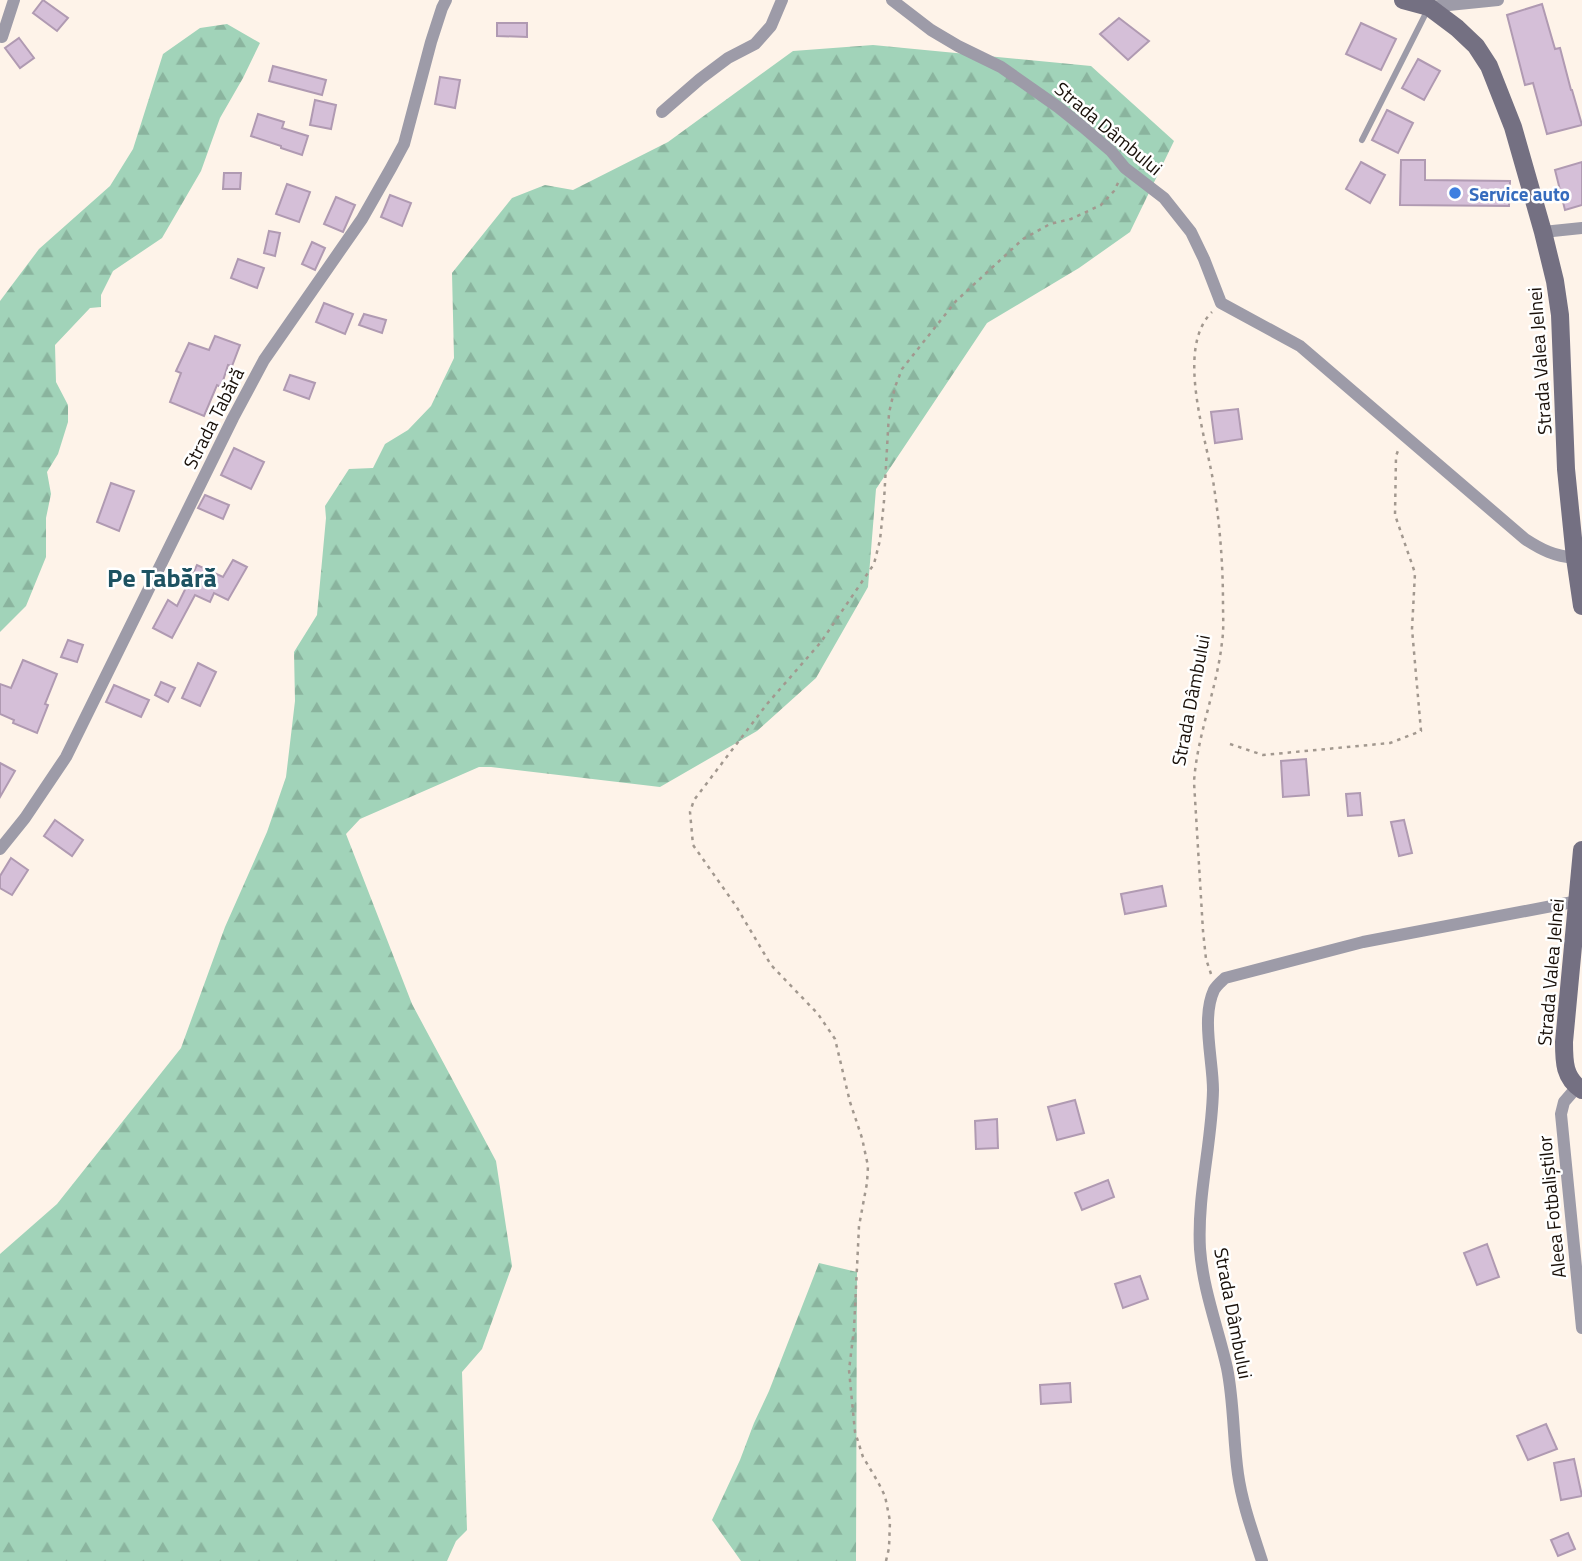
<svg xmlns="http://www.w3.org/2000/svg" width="1582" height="1561" viewBox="0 0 1582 1561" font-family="'Titillium Web',sans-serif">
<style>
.forest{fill:url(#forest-firs)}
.building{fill:#d5bfd8;stroke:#b09ab2;stroke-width:2}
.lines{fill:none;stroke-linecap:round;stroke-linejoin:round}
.path{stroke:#a2988f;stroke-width:2.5;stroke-dasharray:3.5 5;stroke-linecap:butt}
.service{stroke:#9d9ba8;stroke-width:6}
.minor{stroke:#9d9ba8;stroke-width:12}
.secondary{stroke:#747082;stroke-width:18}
.shop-dot{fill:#3f7fe0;stroke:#fff;stroke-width:2.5}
.labels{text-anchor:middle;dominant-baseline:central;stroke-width:5;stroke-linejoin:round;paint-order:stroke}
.street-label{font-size:19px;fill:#180f08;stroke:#fff}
.shop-label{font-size:19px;font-weight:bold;fill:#366cbe;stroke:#fff;text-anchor:start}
.district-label{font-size:26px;font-weight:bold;fill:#1d5261;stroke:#fff}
</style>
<defs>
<pattern id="forest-firs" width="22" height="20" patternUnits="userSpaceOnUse" patternTransform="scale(1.75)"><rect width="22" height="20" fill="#a1d3b9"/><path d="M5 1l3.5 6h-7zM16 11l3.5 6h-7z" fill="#8ab49e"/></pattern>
</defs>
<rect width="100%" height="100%" fill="#fef3e9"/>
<g class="forest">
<polygon points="227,24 260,43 243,78 220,118 201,171 162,238 113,271 101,295 101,307 90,308 55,345 56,382 68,405 68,422 58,454 47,472 51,494 46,518 46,557 26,606 0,632 0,301 39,249 110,186 133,149 163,54 200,28"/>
<polygon points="873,45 1091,66 1174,141 1130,232 1079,268 987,323 876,489 868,587 816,678 757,731 660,787 491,767 479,767 360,819 346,834 412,1004 496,1161 512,1266 482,1349 462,1372 467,1530 456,1541 447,1561 0,1561 0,1254 57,1204 181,1048 225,927 267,832 286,777 295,701 294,652 317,615 326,518 325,506 349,469 373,468 385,444 408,430 431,406 454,358 452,273 512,198 545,185 573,190 668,142 793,51"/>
<polygon points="819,1263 857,1272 856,1561 741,1561 712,1520 740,1460 754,1423 769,1391"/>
</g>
<g class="building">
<polygon points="43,0 68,18 57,31 33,13"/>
<polygon points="1542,4 1555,49 1560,48 1571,90 1572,90 1582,125 1547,134 1533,83 1525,85 1507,15"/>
<polygon points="1119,18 1149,41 1128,60 1100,34"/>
<polygon points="497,23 527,23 527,37 497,36"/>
<polygon points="1361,23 1396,39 1381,70 1346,54"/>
<polygon points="19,38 34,58 20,68 5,48"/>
<polygon points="1418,59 1440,71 1424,100 1402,88"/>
<polygon points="273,66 326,80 322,95 269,81"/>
<polygon points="440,77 460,80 455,108 435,104"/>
<polygon points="315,100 336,105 331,129 310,125"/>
<polygon points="1387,110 1413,123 1398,153 1372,140"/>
<polygon points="258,114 284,122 282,128 308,136 302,155 281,148 281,146 251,136"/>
<polygon points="1401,160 1425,160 1425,180 1510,181 1509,206 1400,205"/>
<polygon points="1361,162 1385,175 1370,203 1346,189"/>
<polygon points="1582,162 1582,205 1565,210 1555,170"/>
<polygon points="224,173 241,173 240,189 223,189"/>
<polygon points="287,184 310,192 299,222 276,214"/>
<polygon points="390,195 411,203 402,226 381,217"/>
<polygon points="336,197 355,205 343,232 324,224"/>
<polygon points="269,231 280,233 275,256 264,253"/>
<polygon points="312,242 325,248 315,270 302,264"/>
<polygon points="238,259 264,268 257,288 231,278"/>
<polygon points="324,303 353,314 345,334 316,322"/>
<polygon points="364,314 386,320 382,333 359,325"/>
<polygon points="215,336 240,345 232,366 228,365 221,387 217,385 204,416 170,402 181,373 176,371 189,343 209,350"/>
<polygon points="290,375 315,383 309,399 284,390"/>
<polygon points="1238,409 1242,439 1215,443 1211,412"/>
<polygon points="234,448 264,462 251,489 221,475"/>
<polygon points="111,483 134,491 119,531 97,522"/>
<polygon points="205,495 229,505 223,519 198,508"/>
<polygon points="233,560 247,567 228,600 214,593 210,602 195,595 172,638 153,628 168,600 177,606 197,565 223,577"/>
<polygon points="68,640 83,645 77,662 61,657"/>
<polygon points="23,660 57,674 45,704 48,705 37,733 13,723 14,720 0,714 0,684 11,688"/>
<polygon points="198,663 216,672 200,706 182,698"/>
<polygon points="161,682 175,688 168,702 155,695"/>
<polygon points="114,685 149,700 141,717 106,702"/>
<polygon points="1306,759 1309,795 1283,797 1281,761"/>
<polygon points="0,763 15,771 0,797"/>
<polygon points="1360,793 1362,815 1348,816 1346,794"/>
<polygon points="55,820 83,840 72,856 44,836"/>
<polygon points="1404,820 1412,853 1399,856 1391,822"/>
<polygon points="11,858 28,870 12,895 0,888 0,876"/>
<polygon points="1162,886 1166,906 1125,914 1121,894"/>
<polygon points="1075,1100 1084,1133 1057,1140 1048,1107"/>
<polygon points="997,1119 998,1148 976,1149 975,1121"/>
<polygon points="1108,1180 1114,1197 1082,1210 1075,1193"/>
<polygon points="1487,1244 1499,1277 1477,1285 1464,1253"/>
<polygon points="1140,1276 1148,1299 1123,1308 1115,1284"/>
<polygon points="1070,1383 1071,1402 1041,1404 1040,1385"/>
<polygon points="1546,1424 1557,1449 1528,1460 1517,1436"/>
<polygon points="1574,1459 1582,1496 1561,1500 1554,1463"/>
<polygon points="1568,1533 1575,1549 1558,1556 1551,1540"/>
</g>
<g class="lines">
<g class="path">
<polyline points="1230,744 1263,755 1390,743 1421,731 1412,629 1415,573 1395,515 1396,456 1399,448"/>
<path d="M1211,974l-5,-15 -3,-28 -9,-149c3,-47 23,-93 28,-140 2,-13 1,-25 1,-38 0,-39 -3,-78 -9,-117 -6,-45 -40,-138 -2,-175"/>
<polyline points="886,1561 889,1548 890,1521 885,1496 878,1482 863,1457 855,1432 849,1370 854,1329 859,1226 867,1183 868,1166 862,1138 850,1102 835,1039 818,1014 771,965 736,906 693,845 690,812 694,800 767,704 821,642 874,564 880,540 884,501 889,413 895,387 902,369 956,301 1023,239 1050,224 1071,219 1101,205 1114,191 1120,179"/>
</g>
<polyline class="service" points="1362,140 1428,9"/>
<g class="minor">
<path d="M892,0l39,30 27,16 43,21 57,40 25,20 28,24 14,17 39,30 27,34 13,27 17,44 79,43 225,193c17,11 29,17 50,19"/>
<polyline points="1429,7 1498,0"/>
<polyline points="2,37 14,0"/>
<polyline points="662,112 700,79 728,58 755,44 771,26 782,0"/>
<polyline points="1543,232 1582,228"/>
<polyline points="0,849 25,818 66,757 233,418 264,360 362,219 391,168 404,144 431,42 442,8 446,0"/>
<polyline points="1577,1087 1564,1102 1561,1114 1582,1328"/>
<path d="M1262,1561c-9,-28 -20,-58 -24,-87 -5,-35 -4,-72 -11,-106 -9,-40 -24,-78 -27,-119 -3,-54 12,-106 13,-159 0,-30 -12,-72 1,-100 3,-5 7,-8 11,-12l138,-36 215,-41"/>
</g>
<g class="secondary">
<polyline points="1403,0 1429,7 1457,28 1476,46 1489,66 1513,127 1543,232 1555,281 1560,315 1566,469 1575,558 1582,606"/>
<path d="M1582,850l-18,192c0,20 0,36 18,48"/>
</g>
</g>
<circle class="shop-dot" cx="1455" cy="193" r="7"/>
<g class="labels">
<g class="street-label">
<text transform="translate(1109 128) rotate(40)">Strada Dâmbului</text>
<text transform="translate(1539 361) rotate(-94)">Strada Valea Jelnei</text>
<text transform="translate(213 418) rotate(-63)">Strada Tabără</text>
<text transform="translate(1190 700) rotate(-79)">Strada Dâmbului</text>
<text transform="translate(1550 972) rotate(-85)">Strada Valea Jelnei</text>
<text transform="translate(1551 1207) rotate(-96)">Aleea Fotbaliștilor</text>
<text transform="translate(1234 1313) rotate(79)">Strada Dâmbului</text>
</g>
<g class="shop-label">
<text x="1469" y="193">Service auto</text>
</g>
<g class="district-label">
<text x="162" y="577">Pe Tabără</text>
</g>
</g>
</svg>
